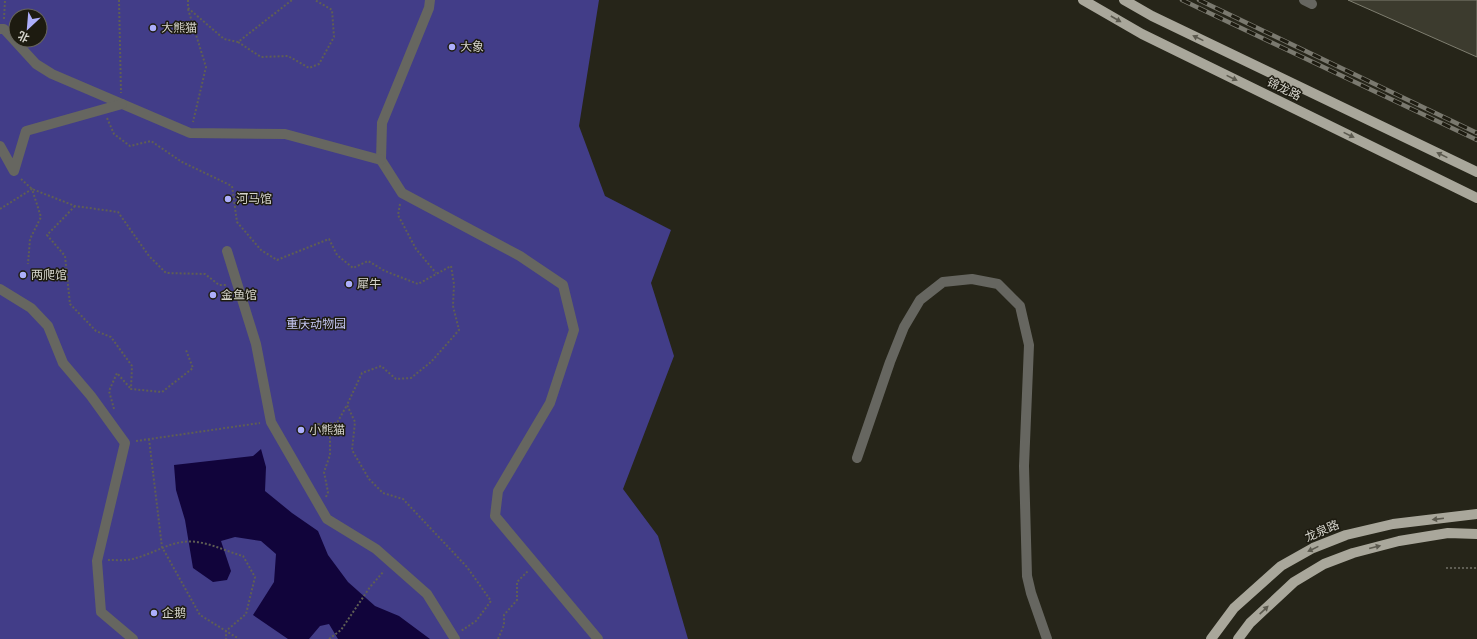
<svg xmlns="http://www.w3.org/2000/svg" width="1477" height="639" viewBox="0 0 1477 639" font-family="'Asap Condensed','Noto Sans SC',sans-serif">
<style>
.green{fill:#423d88;fill-rule:evenodd}
.water{fill:#11043b}
.building{fill:#3c3b2e;stroke:#7f7e70}
.lines{fill:none;stroke-linecap:round;stroke-linejoin:round}
.path{stroke:#5f5e54;stroke-width:2;stroke-dasharray:2 2;stroke-linecap:butt}
.minor{stroke:#666660;stroke-width:10}
.major{stroke:#a9a79b;stroke-width:10}
.rail-casing{stroke:#7a796f;stroke-width:4.5}
.rail{stroke:#1d1b10;stroke-width:3;stroke-dasharray:9;stroke-linecap:butt}
.oneway{fill:#5c5a4f}
.poi-dot{fill:#adaffb;stroke:#1d1b10;stroke-width:1.5}
.labels{text-anchor:middle;dominant-baseline:central;stroke-width:3;stroke-linejoin:round;paint-order:stroke}
.poi-label{font-size:12px;fill:#d5d4cc;stroke:#1d1b10;text-anchor:start}
.street-label{font-size:12px;fill:#d5d4cc;stroke:#1d1b10}
.park-label{font-size:12px;fill:#c3c5f1;stroke:#1d1b10}
</style>
<rect width="100%" height="100%" fill="#262519"/>
<path class="green" d="M0,0h599l-20,126 26,70 66,34 -20,53 23,73 -51,133 35,47 30,103h-688zM16,16h24v24h-24z"/>
<polygon class="water" points="261,449 266,467 265,491 292,513 318,531 328,555 348,582 375,606 399,616 430,639 338,639 329,624 320,626 309,639 288,639 253,615 274,582 276,554 261,541 235,537 221,541 231,571 227,580 213,582 193,568 185,520 176,490 174,465 253,456"/>
<polygon class="building" points="1348,0 1477,0 1477,57"/>
<g class="lines">
<g class="path">
<polyline points="119,0 121,93"/>
<polyline points="188,0 188,8 224,39 238,42 292,0"/>
<polyline points="188,9 206,67 193,122"/>
<polyline points="4,19 5,0"/>
<polyline points="238,42 261,57 288,56 309,68 319,64 334,37 332,10 315,0"/>
<polyline points="107,118 114,134 130,146 151,141 182,162 232,186 237,222 261,250 277,260 329,239 337,255 353,268 368,261 385,271 418,284 451,266 454,284 453,306 459,330 431,362 411,378 396,379 381,366 362,373 347,405 355,422 352,450 369,479 383,493 403,499 467,567 491,601 476,621 461,631"/>
<polyline points="21,179 32,189 75,206 118,212 149,256 166,273 205,274 219,285 227,285"/>
<polyline points="400,204 398,215 416,249 436,273"/>
<polyline points="75,206 47,235 65,256 70,304 96,331 111,337 132,366 131,389 162,392 193,368 186,350"/>
<polyline points="0,209 32,189 41,217 30,239 28,264"/>
<polyline points="114,409 109,391 117,373 131,389"/>
<polyline points="149,439 162,547 200,615 239,639"/>
<polyline points="136,441 260,423"/>
<polyline points="326,497 328,492 324,472 330,455 330,435 318,424 337,423 347,405"/>
<path d="M108,560c9,0 20,1 28,-2 16,-4 30,-14 47,-16 21,-3 41,9 60,14l12,21 -9,37 -20,17v8"/>
<polyline points="1446,568 1477,568"/>
<polyline points="329,639 341,630 370,587 384,571"/>
<polyline points="498,639 504,625 504,615 517,600 517,582 528,571"/>
</g>
<g class="minor">
<polyline points="430,0 429,8 382,123 381,160 402,193 520,256 563,285 574,330 550,403 498,491 495,516 598,639"/>
<polyline points="1304,0 1312,4"/>
<polyline points="0,29 4,29 36,64 52,74 190,133 285,134 381,160"/>
<polyline points="0,146 14,171 26,131 122,104"/>
<polyline points="227,251 256,344 271,422 327,519 376,549 427,594 455,639"/>
<polyline points="0,289 31,308 48,326 63,363 91,396 125,443 97,561 101,612 133,639"/>
<polyline points="857,458 890,362 904,327 920,300 943,282 972,279 998,284 1020,306 1029,345 1024,466 1027,576 1031,593 1047,639"/>
</g>
<g class="major">
<polyline points="1083,0 1142,34 1477,198"/>
<polyline points="1124,0 1152,16 1477,172"/>
<polyline points="1211,639 1234,608 1281,566 1313,548 1346,535 1393,524 1477,514"/>
<polyline points="1238,639 1250,623 1294,582 1324,564 1353,553 1399,541 1448,533 1477,534"/>
</g>
<g class="rail-casing">
<g id="rail">
<polyline points="1182,0 1477,140"/>
<polyline points="1199,0 1477,133"/>
</g>
</g>
<use href="#rail" class="rail"/>
</g>
<defs><path id="oneway-solid" d="M-6-.8H1V-3.2L6.5 0L1 3.2V.8H-6Z"/></defs>
<g class="oneway">
<use href="#oneway-solid" transform="translate(1116 19) rotate(30)"/>
<use href="#oneway-solid" transform="translate(1198 38) rotate(-154)"/>
<use href="#oneway-solid" transform="translate(1232 78) rotate(26)"/>
<use href="#oneway-solid" transform="translate(1349 135) rotate(26)"/>
<use href="#oneway-solid" transform="translate(1442 155) rotate(-154)"/>
<use href="#oneway-solid" transform="translate(1438 519) rotate(173)"/>
<use href="#oneway-solid" transform="translate(1375 547) rotate(-14)"/>
<use href="#oneway-solid" transform="translate(1313 549) rotate(154)"/>
<use href="#oneway-solid" transform="translate(1264 610) rotate(-43)"/>
</g>
<g class="poi-dot">
<circle cx="153" cy="28" r="4"/>
<circle cx="452" cy="47" r="4"/>
<circle cx="228" cy="199" r="4"/>
<circle cx="23" cy="275" r="4"/>
<circle cx="349" cy="284" r="4"/>
<circle cx="213" cy="295" r="4"/>
<circle cx="301" cy="430" r="4"/>
<circle cx="154" cy="613" r="4"/>
</g>
<g class="labels">
<g class="poi-label">
<text x="161" y="28">大熊猫</text>
<text x="460" y="47">大象</text>
<text x="236" y="199">河马馆</text>
<text x="31" y="275">两爬馆</text>
<text x="357" y="284">犀牛</text>
<text x="221" y="295">金鱼馆</text>
<text x="309" y="430">小熊猫</text>
<text x="162" y="613">企鹅</text>
</g>
<g class="street-label">
<text transform="translate(1284 89) rotate(26)">锦龙路</text>
<text transform="translate(1322 531) rotate(-23)">龙泉路</text>
</g>
<g class="park-label">
<text x="316" y="324">重庆动物园</text>
</g>
</g>
<g transform="translate(28 28) rotate(206)"><circle r="19" fill="#1d1b10" stroke="#67655b"/>
<path d="M0-3L7 15L0 10L-7 15Z" fill="#adaffb"/>
<text y="-6" font-size="11" font-weight="bold" text-anchor="middle" fill="#d5d4cc">北</text>
</g>
</svg>
